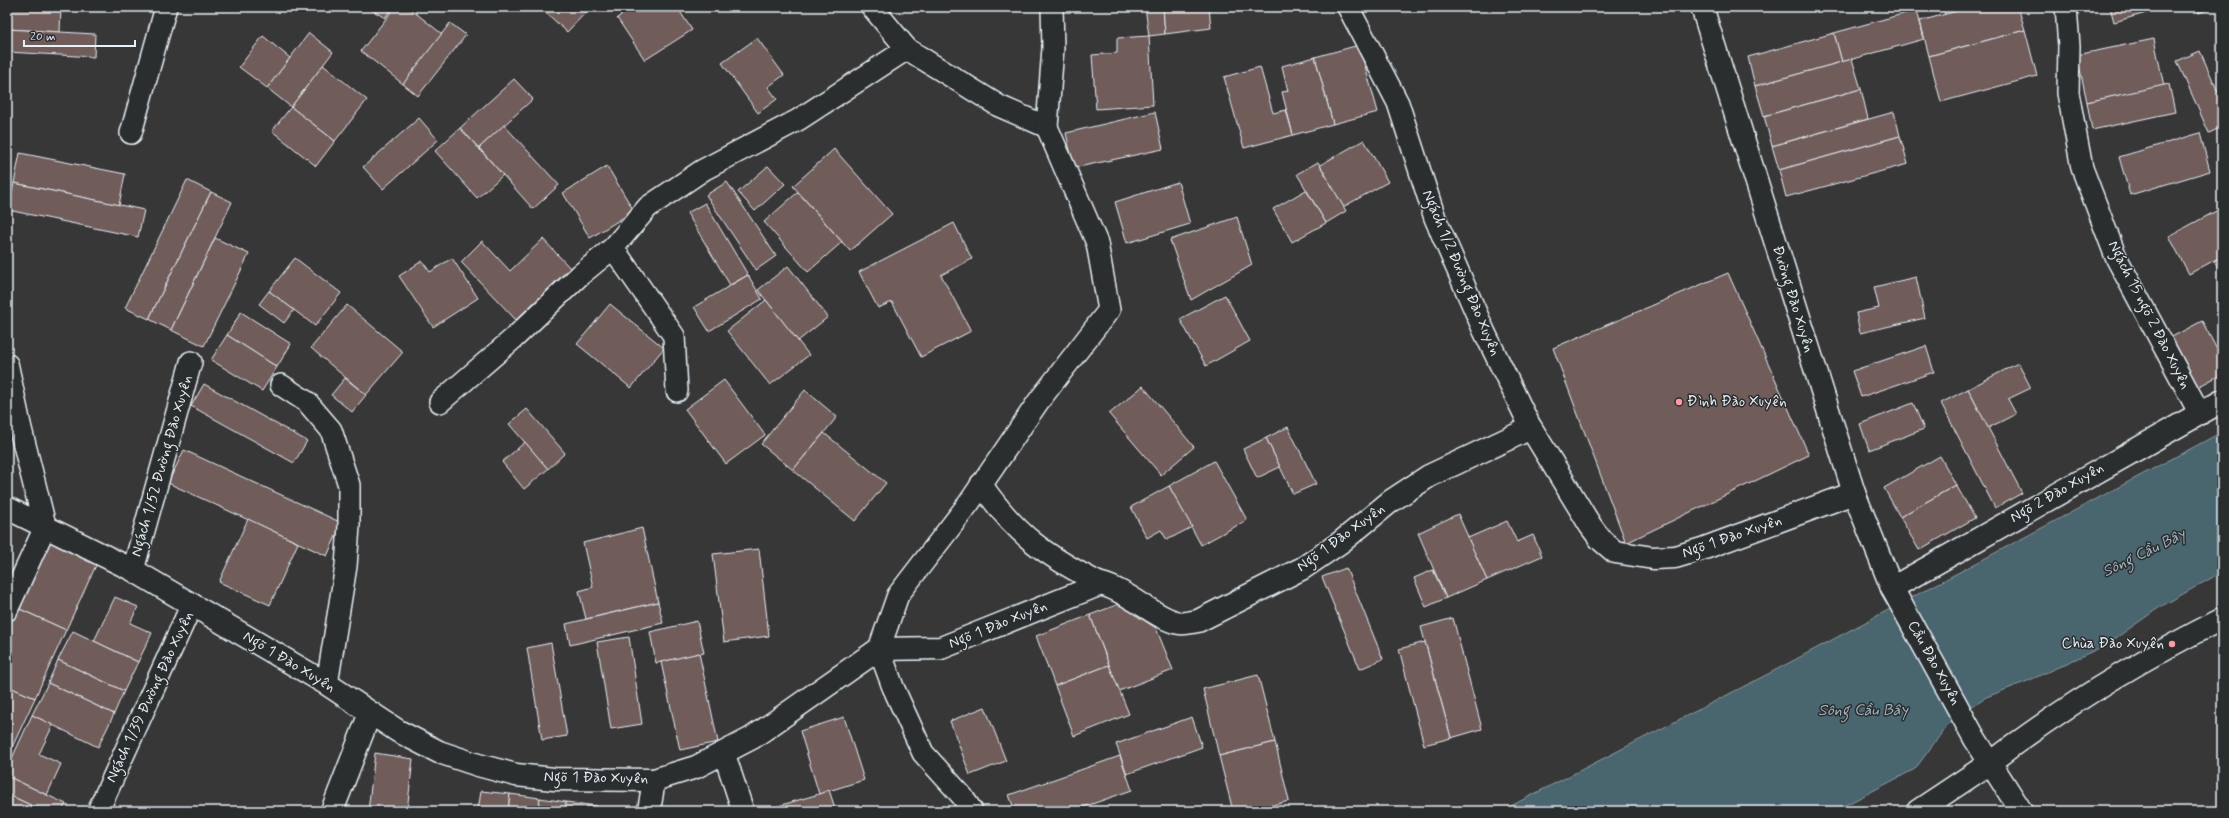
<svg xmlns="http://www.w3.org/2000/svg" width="2229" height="818" viewBox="0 0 2229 818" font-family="Mynerve,sans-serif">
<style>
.water{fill:#4a656e;stroke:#899da5}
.building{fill:#705d5a;stroke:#e8f1f8}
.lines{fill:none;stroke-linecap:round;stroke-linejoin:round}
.service-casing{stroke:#e8f1f8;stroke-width:24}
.minor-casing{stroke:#e8f1f8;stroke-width:25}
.tertiary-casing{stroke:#e8f1f8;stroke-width:25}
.service{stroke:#2a2d2e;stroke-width:21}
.minor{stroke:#2a2d2e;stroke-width:22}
.tertiary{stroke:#2a2d2e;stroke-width:22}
.poi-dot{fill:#ff9aa2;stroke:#2a2d2e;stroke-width:1.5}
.labels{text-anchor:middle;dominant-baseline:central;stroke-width:3;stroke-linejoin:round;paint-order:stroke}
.street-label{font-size:15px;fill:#e8f1f8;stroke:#2a2d2e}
.poi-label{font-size:15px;fill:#e8f1f8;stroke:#2a2d2e;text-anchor:start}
.water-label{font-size:16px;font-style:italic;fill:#a9b9c1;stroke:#2a2d2e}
</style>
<rect width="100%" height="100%" fill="#383737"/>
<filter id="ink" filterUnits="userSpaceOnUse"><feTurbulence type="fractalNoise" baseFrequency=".025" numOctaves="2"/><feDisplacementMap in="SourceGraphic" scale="8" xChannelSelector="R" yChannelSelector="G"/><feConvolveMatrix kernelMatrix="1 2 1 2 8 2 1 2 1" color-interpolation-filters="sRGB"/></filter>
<g filter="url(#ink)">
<polygon class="water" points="2222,432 2222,572 2160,607 2106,645 2030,680 1984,698 1949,723 1915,769 1834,811 1501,811 1770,673"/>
<g class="building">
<polygon points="7,7 61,7 60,32 7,29"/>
<polygon points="367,7 392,7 385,18"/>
<polygon points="395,7 408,7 442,34 403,84 361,51"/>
<polygon points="540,7 591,7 567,32"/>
<polygon points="633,7 677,7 692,30 645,60 617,18"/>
<polygon points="1145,7 1163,7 1165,34 1149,36"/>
<polygon points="1163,7 1209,7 1211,28 1165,34"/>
<polygon points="1943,7 1972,7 1945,15"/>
<polygon points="1972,7 2018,7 2025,30 1929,56 1920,21"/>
<polygon points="2110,7 2156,7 2157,10 2114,22"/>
<polygon points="2197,7 2213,7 2199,13"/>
<polygon points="1917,10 1924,39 1842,62 1834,33"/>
<polygon points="450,23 466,35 418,96 403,84"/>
<polygon points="7,29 95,34 94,57 7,52"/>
<polygon points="2025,30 2037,76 1941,102 1929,56"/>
<polygon points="309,33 333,52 291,107 267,88"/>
<polygon points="1834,33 1842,62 1755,86 1748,57"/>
<polygon points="263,36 290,58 267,88 239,67"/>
<polygon points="1149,36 1153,105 1096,109 1092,55 1117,53 1117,38"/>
<polygon points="757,38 784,75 768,87 777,99 758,113 722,63"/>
<polygon points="2154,39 2164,86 2087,102 2077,55"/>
<polygon points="1359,45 1378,112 1333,124 1315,57"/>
<polygon points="2200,51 2222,101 2222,127 2209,133 2177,61"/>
<polygon points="1315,57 1333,124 1293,135 1282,92 1288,91 1282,66"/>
<polygon points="1852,59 1861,89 1764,116 1755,86"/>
<polygon points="323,65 367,100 335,141 291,107"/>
<polygon points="1260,67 1273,113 1286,110 1293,135 1244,148 1224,77"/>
<polygon points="514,79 533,99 479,148 460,128"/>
<polygon points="2169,84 2175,112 2092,130 2087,102"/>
<polygon points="1861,89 1868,119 1772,146 1764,116"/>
<polygon points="291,107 335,141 316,166 272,131"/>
<polygon points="1155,112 1163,149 1074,168 1066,133"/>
<polygon points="1894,112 1900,136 1779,170 1772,146"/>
<polygon points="419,118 438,140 383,189 363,167"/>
<polygon points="504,125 559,185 533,209 479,148"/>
<polygon points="460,128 503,175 477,198 435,151"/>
<polygon points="2200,133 2210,171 2130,195 2119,157"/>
<polygon points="1900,136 1908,164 1786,197 1779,170"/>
<polygon points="1364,140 1388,182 1343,207 1320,165"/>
<polygon points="834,149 892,214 850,251 793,186"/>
<polygon points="20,153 125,174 119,205 14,183"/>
<polygon points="1318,162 1346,211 1326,223 1297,174"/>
<polygon points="607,166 634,211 590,238 563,193"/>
<polygon points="768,166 785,184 755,211 738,192"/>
<polygon points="187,180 211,192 149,319 125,308"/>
<polygon points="727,182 776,256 756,270 706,195"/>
<polygon points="1178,182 1190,224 1127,243 1115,202"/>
<polygon points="14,183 144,210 138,237 8,210"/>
<polygon points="1306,190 1326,223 1292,242 1273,209"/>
<polygon points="211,192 232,202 171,330 149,319"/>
<polygon points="798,192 842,242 808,272 764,222"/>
<polygon points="705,203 748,275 730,285 687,213"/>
<polygon points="2222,208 2222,256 2189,274 2169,236"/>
<polygon points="1237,217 1252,265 1191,300 1170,240"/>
<polygon points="954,223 972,259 941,275 971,331 921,357 892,302 878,308 859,272"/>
<polygon points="215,238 249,254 204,346 171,330"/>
<polygon points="543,239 570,268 516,320 461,262 482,241 510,271"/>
<polygon points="2222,256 2222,276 2214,261"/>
<polygon points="295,258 341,293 315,326 269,291"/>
<polygon points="452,258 478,298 433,327 399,276 422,261 430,272"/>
<polygon points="788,266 828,317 798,341 758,290"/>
<polygon points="1728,273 1809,455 1626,543 1553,348"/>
<polygon points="748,275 762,299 709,331 694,307"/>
<polygon points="1916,277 1925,318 1860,333 1856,313 1879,308 1874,287"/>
<polygon points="269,291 294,310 284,323 259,304"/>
<polygon points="1225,295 1250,341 1206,366 1180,319"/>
<polygon points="766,300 809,355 770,385 727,331"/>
<polygon points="610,304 664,348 631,388 577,344"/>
<polygon points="347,305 403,352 366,395 311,348"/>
<polygon points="241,312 291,344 277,367 227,335"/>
<polygon points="2202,321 2222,359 2222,374 2194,389 2168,339"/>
<polygon points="227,335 277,367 262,391 211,360"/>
<polygon points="1926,346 1934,372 1861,397 1852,371"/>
<polygon points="2018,363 2031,388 2008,399 2016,414 1988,428 1968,389"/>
<polygon points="345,378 366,395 352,412 331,395"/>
<polygon points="724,380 765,435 726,464 685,409"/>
<polygon points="204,384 307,441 294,463 191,406"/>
<polygon points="1143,386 1194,447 1161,475 1109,414"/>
<polygon points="1968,389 2022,493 1995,508 1941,403"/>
<polygon points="805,390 837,417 793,470 761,444"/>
<polygon points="1913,403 1924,429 1869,450 1860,424"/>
<polygon points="527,409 565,453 548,469 509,424"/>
<polygon points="1288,427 1316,484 1293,494 1266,438"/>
<polygon points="824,433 886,483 855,521 793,470"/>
<polygon points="1266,438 1280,467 1257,478 1243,449"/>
<polygon points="525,442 548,469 524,489 502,462"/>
<polygon points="184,450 342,523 327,556 168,483"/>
<polygon points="1940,456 1956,485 1900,517 1884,488"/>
<polygon points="1214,461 1247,520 1201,545 1169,486"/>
<polygon points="1956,485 1975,518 1919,550 1900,517"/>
<polygon points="1169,486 1192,527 1167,540 1161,530 1147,538 1131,507"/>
<polygon points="1458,514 1487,580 1446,598 1418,533"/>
<polygon points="248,519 298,543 270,605 219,582"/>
<polygon points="1507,521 1517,542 1533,535 1542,556 1487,580 1468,538"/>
<polygon points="642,528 658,602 586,619 579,591 593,587 583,543"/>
<polygon points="45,537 98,561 66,630 13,606"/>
<polygon points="759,549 769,636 724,642 713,554"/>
<polygon points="1346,568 1383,659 1360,669 1322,577"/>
<polygon points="1433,570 1446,598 1426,607 1414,578"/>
<polygon points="115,597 138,607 130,623 152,633 138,662 94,641"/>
<polygon points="658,602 663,623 570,645 566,624"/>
<polygon points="1119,604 1156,628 1173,670 1119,691 1090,615"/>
<polygon points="13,606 66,630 35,698 7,686 7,619"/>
<polygon points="1090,615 1109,665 1055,686 1036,636"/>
<polygon points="1453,618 1482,729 1451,738 1421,627"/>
<polygon points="697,621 704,653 656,663 650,632"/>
<polygon points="73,631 138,662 124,691 58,660"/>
<polygon points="629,637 642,724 611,729 597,642"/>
<polygon points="1425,642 1451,738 1424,745 1399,649"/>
<polygon points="551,643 567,736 542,740 527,648"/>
<polygon points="699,653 718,742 680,750 661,662"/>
<polygon points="58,660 124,691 114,714 48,683"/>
<polygon points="1109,665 1129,714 1074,736 1055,686"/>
<polygon points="1258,675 1275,742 1219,756 1203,689"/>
<polygon points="48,683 114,714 98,747 32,715"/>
<polygon points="7,686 35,698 7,758"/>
<polygon points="985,707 1006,761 970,775 950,721"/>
<polygon points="32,715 53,725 39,754 61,764 47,795 7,776 7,769"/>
<polygon points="844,717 864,780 819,794 800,731"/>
<polygon points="1192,717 1202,747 1127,774 1116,744"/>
<polygon points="1275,742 1289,801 1249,811 1233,811 1219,756"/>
<polygon points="375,753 413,759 407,811 368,811"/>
<polygon points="1120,756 1132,790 1072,811 1015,811 1009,795"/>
<polygon points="7,776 66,804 62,811 43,811 7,794"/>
<polygon points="829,790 836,811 761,811 819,794"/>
<polygon points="481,791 510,794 508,811 478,811"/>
<polygon points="7,794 43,811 7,811"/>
<polygon points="510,794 540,798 538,811 508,811"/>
<polygon points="540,798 566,802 565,811 538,811"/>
<polygon points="566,802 597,806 596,811 565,811"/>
</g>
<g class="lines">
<g class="service-casing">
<g id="service">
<polyline points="872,7 907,49 999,106 1047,127"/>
<polyline points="1348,7 1398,103 1435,218 1484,331 1531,428"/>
<polyline points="2066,7 2069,46 2068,93 2082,168 2116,257 2199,412"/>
<polyline points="131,133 166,7"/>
<polyline points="613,248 674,336 677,391"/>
<polyline points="281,385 307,402 331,430 349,485 349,526 346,566 327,684"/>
<polyline points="440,402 514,338 580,275 613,248 648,207 703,170 798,120 907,49"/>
<path d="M981,484c35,51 65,72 120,100"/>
<polyline points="133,570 191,362"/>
<polyline points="7,610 45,527"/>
<polyline points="724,753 743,811"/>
<path d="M1990,763c72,-56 150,-103 232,-144"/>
<polyline points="98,811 192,604"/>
<polyline points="972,811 962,796 923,753 893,687 879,649 898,595 969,503 1038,402 1109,310 1097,243 1047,127 1053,48 1052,7"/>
</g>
</g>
<g class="minor-casing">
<g id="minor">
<polyline points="7,365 20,427 45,527"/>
<path d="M7,508l126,62 194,114 71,47 41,21 39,13 38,10 38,4 100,1 42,-13 56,-29 127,-89 62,-1 160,-64c28,7 55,35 78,39 6,1 13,-1 19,-2l105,-53 38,-26 50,-41 38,-25 102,-48 59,97 11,15 14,12 38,6 22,-1 27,-8 152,-56"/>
<polyline points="1892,588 2222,401"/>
<polyline points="332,811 370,713"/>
<polyline points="649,811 654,780"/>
<polyline points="1918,811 1990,763"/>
</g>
</g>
<g class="tertiary-casing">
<polyline id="tertiary" points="1702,7 1854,493 1892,588 1975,739 2021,811"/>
</g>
<use href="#service" class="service"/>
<use href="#minor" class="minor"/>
<use href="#tertiary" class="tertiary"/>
</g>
</g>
<g class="poi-dot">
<circle cx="1679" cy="402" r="4"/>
<circle cx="2172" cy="644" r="4"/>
</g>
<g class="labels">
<g class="street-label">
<text transform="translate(1461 273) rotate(67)">Ngách 1/2 Đường Đào Xuyên</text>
<text transform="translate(1793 299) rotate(73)">Đường Đào Xuyên</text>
<text transform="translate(2149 315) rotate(63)">Ngách 15 ngõ 2 Đào Xuyên</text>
<text transform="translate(162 466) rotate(-74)">Ngách 1/52 Đường Đào Xuyên</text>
<text transform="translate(2057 493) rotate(-30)">Ngõ 2 Đào Xuyên</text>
<text transform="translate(1732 537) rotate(-19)">Ngõ 1 Đào Xuyên</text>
<text transform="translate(1341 538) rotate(-36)">Ngõ 1 Đào Xuyên</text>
<text transform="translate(998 625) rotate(-22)">Ngõ 1 Đào Xuyên</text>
<text transform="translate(289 662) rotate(31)">Ngõ 1 Đào Xuyên</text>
<text transform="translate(1934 663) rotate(61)">Cầu Đào Xuyên</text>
<text transform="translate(150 697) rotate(-65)">Ngách 1/39 Đường Đào Xuyên</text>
<text transform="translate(596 778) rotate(1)">Ngõ 1 Đào Xuyên</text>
</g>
<g class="poi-label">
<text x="1687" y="402">Đình Đào Xuyên</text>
<text x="2164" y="644" text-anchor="end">Chùa Đào Xuyên</text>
</g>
<g class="water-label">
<text transform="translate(2144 553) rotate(-26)">Sông Cầu Bây</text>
<text x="1863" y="710">Sông Cầu Bây</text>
</g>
</g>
<rect width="2229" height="818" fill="none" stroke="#2a2d2e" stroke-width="24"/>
<rect x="12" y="12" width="2205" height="794" fill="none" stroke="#e8f1f8" stroke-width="1.5" filter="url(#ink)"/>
<path d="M24 40v6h111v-6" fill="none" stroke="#e8f1f8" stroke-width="2"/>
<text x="30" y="40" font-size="12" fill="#e8f1f8" stroke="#2a2d2e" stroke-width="3" paint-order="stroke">20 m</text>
</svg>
